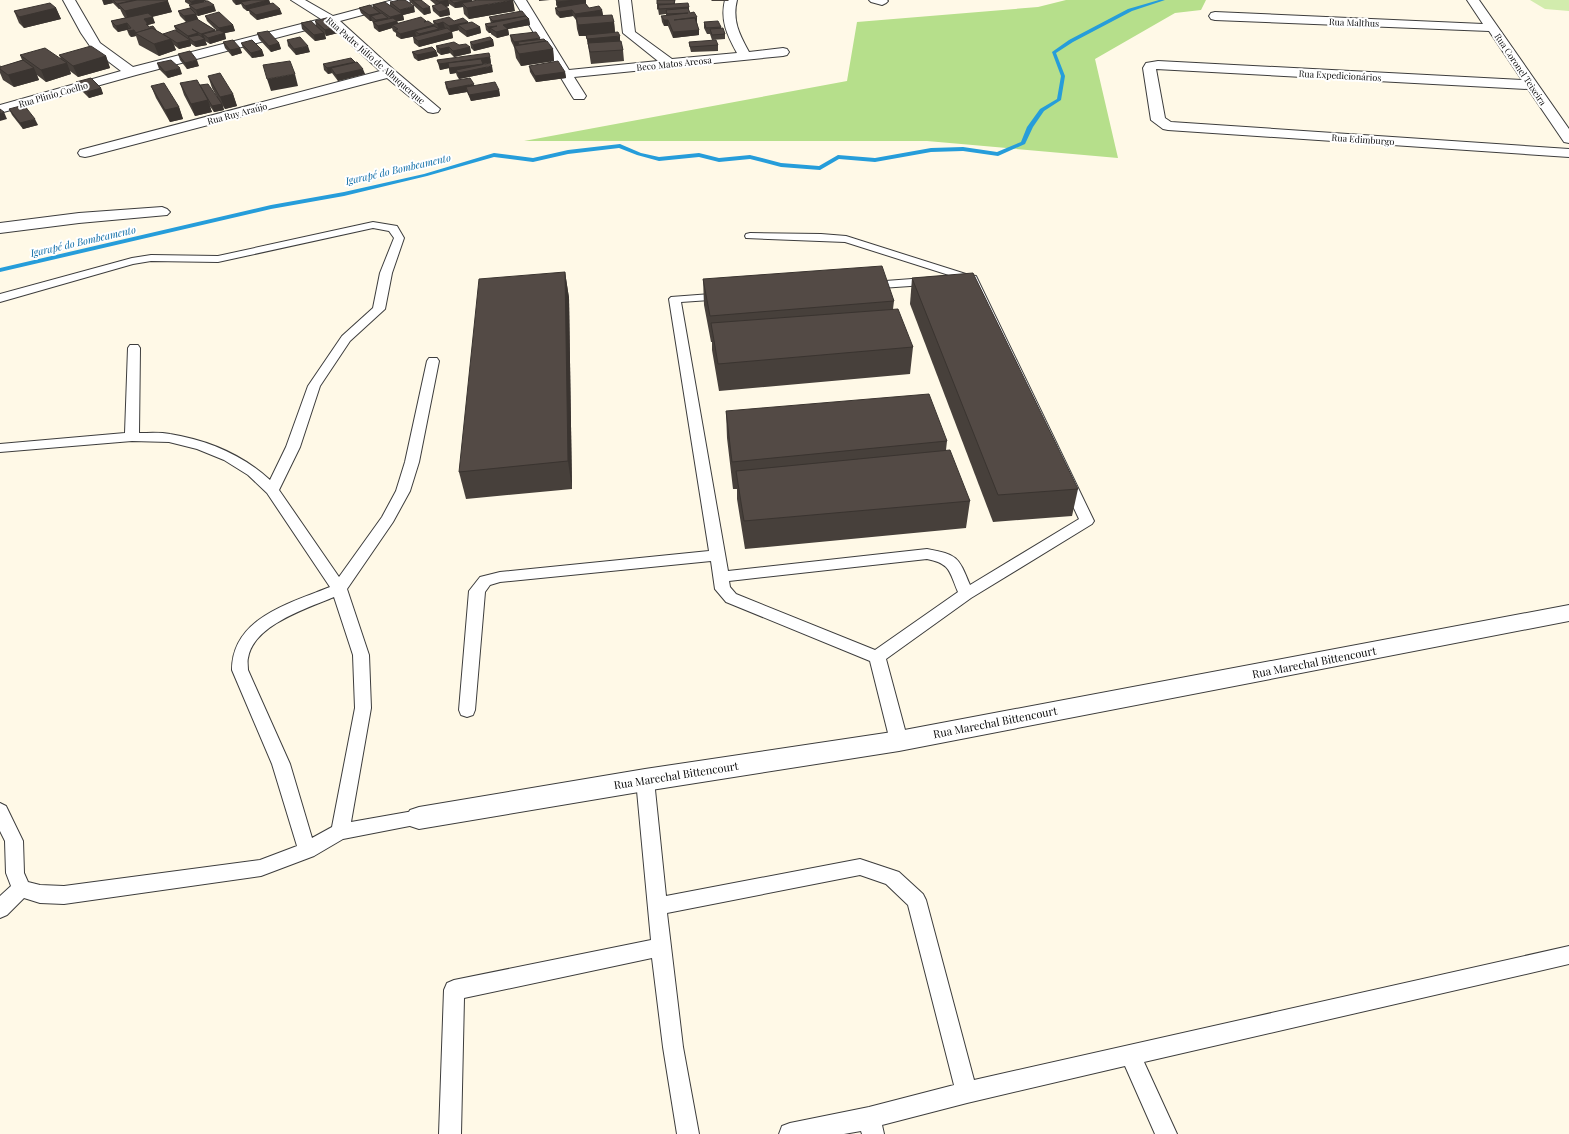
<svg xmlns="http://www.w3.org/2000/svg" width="1569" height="1134" viewBox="0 0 1569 1134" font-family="'Playfair Display',serif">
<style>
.green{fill:#d2ecad}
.forest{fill:#b6df8b}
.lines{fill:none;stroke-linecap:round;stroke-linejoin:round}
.stream{fill:#269dda;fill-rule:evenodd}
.lane-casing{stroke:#3d3d3d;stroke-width:2}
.street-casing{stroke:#3d3d3d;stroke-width:2}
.lane{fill:#fff;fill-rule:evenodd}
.street{fill:#fff;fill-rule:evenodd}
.wall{fill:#47403b}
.shaded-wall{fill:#3a3430}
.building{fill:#534a45;stroke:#3a3430}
.labels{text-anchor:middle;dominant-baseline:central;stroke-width:4;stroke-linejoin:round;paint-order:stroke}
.far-street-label{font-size:9px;fill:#0a0a0a;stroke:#fff}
.far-water-label{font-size:10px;font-style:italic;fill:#0a6aa5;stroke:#fff}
.street-label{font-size:11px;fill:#0a0a0a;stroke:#fff}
</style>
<rect width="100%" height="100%" fill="#fff9e7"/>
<polygon class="green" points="1530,0 1569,0 1569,11 1545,9"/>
<polygon class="forest" points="1066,0 1206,0 1201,10 1175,13 1095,59 1118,158 927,141 524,141 847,81 857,22 1038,7"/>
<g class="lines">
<polygon class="stream" points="1159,0 1165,0 1132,11 1073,42 1056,53 1065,76 1061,100 1044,111 1033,127 1025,144 998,156 963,151 931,152 875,162 839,159 820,170 781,167 750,159 719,162 699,157 659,161 637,155 619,148 568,154 533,162 494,157 427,176 344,196 271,209 0,272 0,268 271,205 344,192 424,174 494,153 533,158 568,150 620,144 641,153 659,157 699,153 719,158 750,155 781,163 819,166 838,155 875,158 931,148 963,147 997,152 1021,142 1027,127 1040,109 1057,99 1061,76 1052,52 1069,40 1128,9"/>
<g class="lane-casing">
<g id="lane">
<path d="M373,222l24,4 7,12 -12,35 -7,36 -35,32 -30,45 -20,61 -21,43 60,87 43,-60 14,-26 9,-29 22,-101 2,-3h8l2,3 -20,101 -9,29 -17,31 -46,67 22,66 2,53 -20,114 68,-12 6,3 3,5 -3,5 -82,16 -29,17 -53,20 -197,28 -24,-1 -16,-5 -17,17 -7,3v-22l11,-10 -5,-13 -1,-32 -5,-10v-28l6,3 17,35 1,32 4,9 12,3 24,1 196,-26 37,-14 -25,-82 -40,-94c0,-52 58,-67 98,-83l-63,-94 -19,-18 -24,-15 -27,-11 -28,-7 -37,-1 -132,11v-8l125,-11 3,-85 2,-3h8l2,3 -1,85c10,0 21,-1 31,1 37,6 73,21 100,46l16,-33 22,-61 34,-50 31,-28 7,-35 14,-35 -5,-7 -16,-3 -155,34 -67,-1 -18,3 -133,38v-8l132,-36 19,-3 67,1zM334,597l19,58 2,53 -23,119 -20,11 -22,-74 -42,-94c0,-4 -1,-9 0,-12 5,-33 60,-50 86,-61z"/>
<path d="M750,233l71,1 25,2 123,39 7,1 118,245 -2,3 -121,74 -85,61 22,82 -3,5 -6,2 -6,-2 -3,-5 -20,-80 -144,-59 -11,-13 -4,-28 -211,21 -10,3 -5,7 -10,118 -2,5 -6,2 -6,-2 -2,-5 10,-119 11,-14 20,-5 209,-21 -40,-252 2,-2 281,-21 -107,-34 -99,-4 -1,-2 1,-2zM968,282l111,237 -109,66c-12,-29 -12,-30 -43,-36l-199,22 -47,-269zM927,559c24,5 22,12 31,33l-83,58 -139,-56 -6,-7 -1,-6z"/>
<polygon points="645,773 651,775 654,780 666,896 860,859 899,872 923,894 926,900 974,1080 1569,946 1569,964 1144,1062 1177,1134 1155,1134 1125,1066 967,1103 882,1125 884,1134 862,1134 861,1131 844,1134 779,1134 782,1126 790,1123 869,1107 954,1085 908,905 886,884 860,875 667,913 683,1047 699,1134 677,1134 663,1047 652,958 464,998 461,1134 439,1134 444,990 447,983 454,980 651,940 636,780 639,775"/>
</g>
</g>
<g class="street-casing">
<g id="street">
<polygon points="63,0 75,0 100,43 133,67 321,19 291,0 305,0 333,16 393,0 413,0 411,2 340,21 394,70 440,109 438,112 433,113 428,112 387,78 90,156 85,157 80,156 78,153 80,150 380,71 329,24 136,75 0,113 0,105 121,71 92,49 81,33"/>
<path d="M514,0h12l43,70 89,-9 -35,-28 -4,-33h12l4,32 37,27 65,-6c-10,-18 -17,-33 -12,-53h12c-5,20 2,34 12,52l34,-4 4,1 2,3 -2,3 -4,1 -209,21 12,19 -2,3h-10l-2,-3z"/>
<polygon points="869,0 887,0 888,1 886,3 882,5 871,2"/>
<polygon points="1467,0 1479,0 1569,129 1569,143 1564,142 1528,89 1156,69 1165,118 1171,122 1569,149 1569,157 1168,130 1163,129 1151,120 1143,68 1146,63 1158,61 1522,80 1489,31 1215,20 1211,19 1209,16 1211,13 1215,12 1483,24"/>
<polygon points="162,207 167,209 170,212 167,215 79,223 0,233 0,223 79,213"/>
<polygon points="1569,605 1569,621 899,751 645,791 419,829 410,826 406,818 410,810 419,807 645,769 899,731"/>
</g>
</g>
<use href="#lane" class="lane"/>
<use href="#street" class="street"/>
</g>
<g class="wall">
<polygon points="102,0 167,0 172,12 152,17 155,23 148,25 149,27 163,34 176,31 174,26 191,21 186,22 180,16 178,11 190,8 189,5 190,5 185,2 185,0 208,0 204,1 204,2 216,11 198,16 196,15 198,19 197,19 215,30 215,31 217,31 207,21 205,16 233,25 235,31 224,33 226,39 210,44 205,41 207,45 196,47 191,44 191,46 179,49 174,45 176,50 159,56 139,45 136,36 131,37 129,35 127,30 118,32 113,27 111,21 125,18 123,15 120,9 119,9 113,3 104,5"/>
<polygon points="232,0 269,0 270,4 282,14 257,20 250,14 249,11 247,11 243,8 241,4 236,5 233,2"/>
<polygon points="409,0 421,0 431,13 424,15 410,2"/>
<polygon points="430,0 472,0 472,1 515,11 469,19 464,14 463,7 455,8 449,4 449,6 446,7 449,9 450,15 440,17 433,11 432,6 436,5"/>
<polygon points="556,0 586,0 586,4 589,8 602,10 603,15 614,22 615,32 620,41 623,50 624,61 591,64 588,45 587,40 586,36 579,36 577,29 576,20 573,16 560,18 556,14 555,8 558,8 556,5"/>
<polygon points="675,0 675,4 689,7 689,12 697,22 699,35 673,38 668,26 664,26 662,22 661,16 666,16 666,14 659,15 658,9 657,10 657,4"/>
<polygon points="711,0 729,0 728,1 712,1"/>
<polygon points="390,2 415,12 403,15 404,20 397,21 398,23 427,22 434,26 433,21 454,21 468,23 480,27 481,33 467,37 459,31 459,30 452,32 453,38 419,47 414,43 413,37 416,36 401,39 396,36 396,33 393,31 392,28 379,32 374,28 373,23 372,21 370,21 361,13 359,8 373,8 373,5 390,5"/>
<polygon points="56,8 61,19 24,28 19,23 14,11"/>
<polygon points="526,16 529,19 530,25 508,29 509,35 497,38 491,34 491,33 489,33 486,30 485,24 491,23 489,17"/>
<polygon points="315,21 340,26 342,32 326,36 325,34 326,39 315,41 302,29 301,23 316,25"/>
<polygon points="704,22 721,27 721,28 725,34 725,39 712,40 710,34 707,34 704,28"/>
<polygon points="257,33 279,43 281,49 271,52 259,39"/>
<polygon points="510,35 540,39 546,41 553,49 554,61 521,66 516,58 514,47 511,41"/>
<polygon points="287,40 310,52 296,55 288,46"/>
<polygon points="493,40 494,46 474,51 471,48 470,42"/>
<polygon points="223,42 240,48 242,53 232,56 225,48"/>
<polygon points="689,42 718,45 718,51 691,52 690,48"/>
<polygon points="241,43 262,50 264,56 252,58 243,48"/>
<polygon points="459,45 470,47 471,53 454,57 450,53 441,55 437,52 436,46"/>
<polygon points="436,51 438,56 418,61 414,58 412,52"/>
<polygon points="178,54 199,66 187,69 180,60"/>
<polygon points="20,55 61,59 59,55 106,56 110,68 78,77 70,71 71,74 46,82 37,75 39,80 14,87 3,80 0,73 0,65 1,67 22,60"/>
<polygon points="490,57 491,63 483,64 483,65 493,72 459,79 457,76 456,73 450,74 449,68 440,70 437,60"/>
<polygon points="355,62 365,74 338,81 332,73 328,74 324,70 323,64"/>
<polygon points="157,63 182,74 168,78 159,69"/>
<polygon points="529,66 565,72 566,78 536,82 530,72"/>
<polygon points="208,76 233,94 237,106 225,109 223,106 224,110 214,112 209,105 212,112 195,116 184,95 180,83 200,85 217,97 212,88"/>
<polygon points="76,82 101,88 103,94 89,98 79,88"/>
<polygon points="445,82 474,86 499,90 500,96 471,101 467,92 449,95 446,88"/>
<polygon points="151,86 179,107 183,119 170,122 156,98"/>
<polygon points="9,109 38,125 23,129 12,115"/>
<polygon points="565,272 569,298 572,489 466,499 459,472"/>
<polygon points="912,278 1078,489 1072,516 993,522 910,304"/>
<polygon points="703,279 894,301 893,309 913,347 910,374 719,391 712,350 712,342 711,342 704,305"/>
<polygon points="726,411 947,441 946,450 970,501 966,528 745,549 737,499 737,489 733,489 727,438"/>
</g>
<g class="shaded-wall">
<polygon points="103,0 112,0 113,3 104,5"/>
<polygon points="197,0 208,0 204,1 205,4 193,7 191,2"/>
<polygon points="235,0 255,0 241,2 241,4 236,5"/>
<polygon points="269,0 271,5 248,9 249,11 247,11 245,6"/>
<polygon points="448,0 449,6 440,8 439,2"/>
<polygon points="467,0 472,0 473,4 462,3 463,7 455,8 454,3"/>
<polygon points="513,0 515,11 469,19 467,8"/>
<polygon points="539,0 550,0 539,1"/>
<polygon points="575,0 586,0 586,4 558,8 557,2"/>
<polygon points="168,1 172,12 129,22 125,11 118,4 119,6 118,5 120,9 119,9 117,4"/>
<polygon points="214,5 216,11 198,16 196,10"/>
<polygon points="414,6 415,12 403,15 404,20 391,23 390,17 401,14 400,10"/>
<polygon points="430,7 431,13 424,15 423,9"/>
<polygon points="56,8 61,19 24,28 19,17"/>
<polygon points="280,9 282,14 257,20 256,15"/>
<polygon points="449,9 450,15 440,17 439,12"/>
<polygon points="572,10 573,16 560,18 559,12"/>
<polygon points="602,10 603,16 576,20 575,14"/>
<polygon points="380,13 381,19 371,16 372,21 370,21 369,15"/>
<polygon points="196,14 198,19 186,22 184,16"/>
<polygon points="526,16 526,20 529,19 530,25 508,29 509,35 497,38 496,32 490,28 491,33 489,33 488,27 493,26 493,21"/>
<polygon points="153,17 155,23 148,25 150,30 148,30 144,19"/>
<polygon points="697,17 697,22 674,20"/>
<polygon points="388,18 389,23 397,21 399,27 392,25 392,28 379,32 376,20"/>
<rect x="664" y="20" width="4" height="6"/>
<polygon points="426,21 428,26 434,25 435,30 439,29 437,24 443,22 445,28 439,29 440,35 420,40 419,34 415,31 416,36 401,39 400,34"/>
<polygon points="468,22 469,27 458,25 459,30 451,32 449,26"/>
<polygon points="614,22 615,33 579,36 578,25"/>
<polygon points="127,23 129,29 118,32 116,26"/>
<polygon points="233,25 235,31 221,34 219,28"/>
<polygon points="340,26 342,32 326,36 325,30"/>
<polygon points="480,27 481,33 467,37 466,31"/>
<polygon points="134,30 136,36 131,37 129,31"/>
<polygon points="215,30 217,36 225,33 226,39 210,44 208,38 203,34 207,45 196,47 194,42 203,39 201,34"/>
<polygon points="699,30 699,35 673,38 673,32"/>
<polygon points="452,32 453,38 419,47 418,41"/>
<polygon points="198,33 200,39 189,38 188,36"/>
<polygon points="324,33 326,39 315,41 314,35"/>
<polygon points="620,36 620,42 588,45 587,39"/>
<polygon points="540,38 541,44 518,42 518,47 515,48 514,42"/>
<polygon points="171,39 176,50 159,56 154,44"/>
<polygon points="190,40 191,46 179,49 177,43"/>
<polygon points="493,40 494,46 474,51 473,45"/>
<polygon points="279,43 281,49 271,52 269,46"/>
<polygon points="308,46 310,52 296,55 294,49"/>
<polygon points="449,47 450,53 441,55 440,49"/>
<polygon points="470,47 471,53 454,57 453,51"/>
<polygon points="240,48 242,53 232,56 230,50"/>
<polygon points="553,49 554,61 521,66 519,54"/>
<polygon points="262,50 264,56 252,58 251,53"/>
<polygon points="436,51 438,56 418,61 417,55"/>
<polygon points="106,56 110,68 78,77 73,66"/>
<polygon points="490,57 491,63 483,64 483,68 492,66 493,72 459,79 458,73 456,70 456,73 450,74 448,63 449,68 440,70 439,64"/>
<polygon points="197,60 199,66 187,69 185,63"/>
<polygon points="355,62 356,68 331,68 332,73 328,74 327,68"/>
<polygon points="67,63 71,74 46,82 41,70"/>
<polygon points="34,68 39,80 14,87 8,75"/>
<polygon points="180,68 182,74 168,78 165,72"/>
<polygon points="363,69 365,74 338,81 336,75"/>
<polygon points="565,72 566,78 536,82 535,76"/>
<polygon points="295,74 298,86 271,91 267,79"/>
<polygon points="474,84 475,90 466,87 467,92 449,95 448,89"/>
<polygon points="101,88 103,94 89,98 87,92"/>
<polygon points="499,90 500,96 471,101 469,95"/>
<polygon points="233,94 237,106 225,109 220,97"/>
<polygon points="208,100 212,112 195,116 191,104"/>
<polygon points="222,104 224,110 214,112 212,106"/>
<polygon points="179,107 183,119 170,122 165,110"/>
<polygon points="4,112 7,119 0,121 0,114"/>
<polygon points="35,119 38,125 23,129 20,123"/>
<polygon points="565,272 569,298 572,489 568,461"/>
</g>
<g class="building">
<polygon points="113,0 134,0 117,4"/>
<polygon points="137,0 167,0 168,1 125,11 118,4"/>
<polygon points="189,0 197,0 191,2"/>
<polygon points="251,0 268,0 245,6 241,2"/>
<polygon points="400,0 405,0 414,6 400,10 390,2"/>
<polygon points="412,0 421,0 430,7 423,9"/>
<polygon points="436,0 448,0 439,2"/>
<polygon points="450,0 467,0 454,3"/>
<polygon points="478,0 513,0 467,8 462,3"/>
<polygon points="556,0 575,0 557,2"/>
<polygon points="657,0 675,0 674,4 657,4"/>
<polygon points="208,1 214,5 196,10 189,5"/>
<polygon points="385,2 402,14 390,17 373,5"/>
<polygon points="50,3 56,8 19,17 14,11"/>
<polygon points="273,3 280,9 256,15 248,9"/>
<polygon points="441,3 449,9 439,12 432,6"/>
<polygon points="585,3 589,8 599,6 602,10 575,14 572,10 559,12 555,8"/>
<polygon points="688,3 689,7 659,9 658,5"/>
<polygon points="370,5 380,13 369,15 359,8"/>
<polygon points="190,8 196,14 184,16 178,11"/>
<polygon points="688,8 690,13 694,12 697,17 674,20 695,18 699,30 673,32 668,20 664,20 661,16 688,13 667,14 666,10"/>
<polygon points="522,11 526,16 493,21 489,17"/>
<polygon points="219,12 233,25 219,28 205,16"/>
<polygon points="148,13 153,17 144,19 148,24 146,24 149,27 153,26 156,30 152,28 136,33 134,30 129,31 127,29 131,28 127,23 116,26 111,21"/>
<polygon points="382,13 388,18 376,20 371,16"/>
<polygon points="612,15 614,22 578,25 576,17"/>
<polygon points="526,16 529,19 503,25 508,29 496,32 490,28 497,26 488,27 485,24"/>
<polygon points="330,17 340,26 325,30 315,21"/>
<polygon points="421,17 426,21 424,22 428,21 434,25 400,34 395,30 398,29 392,25"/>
<polygon points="449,17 454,21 463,18 468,22 449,26 443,22 437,24 433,21"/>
<polygon points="393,18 397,21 378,26 373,22"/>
<polygon points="197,19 215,30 201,34 192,29 198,33 188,36 174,26"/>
<polygon points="311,21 324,33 314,35 301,23"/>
<polygon points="718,21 721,27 706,28 704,22"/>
<polygon points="472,22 480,27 466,31 458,25"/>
<polygon points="434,26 439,29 419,34 415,31"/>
<polygon points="152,28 171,39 154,44 135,33"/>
<polygon points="447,28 452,32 418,41 413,37"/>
<polygon points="723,28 725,34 712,35 710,29"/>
<polygon points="175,30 190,40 177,43 171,39 163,34"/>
<polygon points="219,30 225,33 208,38 203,34"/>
<polygon points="268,31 279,43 269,46 257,33"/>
<polygon points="536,32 540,38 514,42 510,35"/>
<polygon points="618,32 620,36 587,39 586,35"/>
<polygon points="199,35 205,39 194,42 188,37"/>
<polygon points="300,37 308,46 294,49 287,40"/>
<polygon points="490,37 493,40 473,45 470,42"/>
<polygon points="544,39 546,41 519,45 518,42"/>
<polygon points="233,40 240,48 230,50 223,42"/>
<polygon points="252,40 262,50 251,53 241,43"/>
<polygon points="716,40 718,45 690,47 689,42"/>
<polygon points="547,41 553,49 519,54 514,46"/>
<polygon points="621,41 623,50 590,52 588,43"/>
<polygon points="454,42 459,45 466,44 470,47 453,51 449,47 440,49 436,46"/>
<polygon points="91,46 106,56 73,66 59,55"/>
<polygon points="432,47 436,51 417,55 412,52"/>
<polygon points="45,48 67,63 41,70 20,55"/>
<polygon points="190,51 197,60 185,63 178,54"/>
<polygon points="489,53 490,57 439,64 437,60"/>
<polygon points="351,58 355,62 327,68 323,64"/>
<polygon points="481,59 483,64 449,68 448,63"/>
<polygon points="23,60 34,68 8,75 0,69 0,67"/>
<polygon points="171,60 180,68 165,72 157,63"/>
<polygon points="290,61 295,74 267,79 263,65"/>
<polygon points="558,61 565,72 535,76 529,66"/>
<polygon points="357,62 363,69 336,75 331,68"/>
<polygon points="490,63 492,66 458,73 456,70"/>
<polygon points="220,73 233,94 220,97 208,76"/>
<polygon points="91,78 101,88 87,92 76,82"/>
<polygon points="470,78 474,84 448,89 445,82"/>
<polygon points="197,80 208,100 191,104 180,83"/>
<polygon points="495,82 499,90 469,95 466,87"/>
<polygon points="164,83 179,107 165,110 151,86"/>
<polygon points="208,84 222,104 212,106 200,85"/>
<polygon points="24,105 35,119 20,123 9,109"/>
<polygon points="0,109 4,112 0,114"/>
<polygon points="882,266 894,301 710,316 703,279"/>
<polygon points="565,272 568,461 459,472 479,279"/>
<polygon points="973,273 1078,489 998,495 912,278"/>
<polygon points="898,309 913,347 718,364 711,323"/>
<polygon points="929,394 947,441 732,462 726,411"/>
<polygon points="950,450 970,501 744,521 736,471"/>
</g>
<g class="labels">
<g class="far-street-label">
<text transform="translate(1354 22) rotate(2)">Rua Malthus</text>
<text transform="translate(376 60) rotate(41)">Rua Padre Júlio de Albuquerque</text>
<text transform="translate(674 63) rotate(-6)">Beco Matos Areosa</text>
<text transform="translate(1521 69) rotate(56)">Rua Coronel Teixeira</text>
<text transform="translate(1340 75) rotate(3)">Rua Expedicionários</text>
<text transform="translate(53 94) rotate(-16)">Rua Plinio Coelho</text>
<text transform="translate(237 113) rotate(-15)">Rua Ruy Araújo</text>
<text transform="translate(1363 139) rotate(4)">Rua Edimburgo</text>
</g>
<g class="far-water-label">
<text transform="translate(398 169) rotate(-13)">Igarapé do Bombeamento</text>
<text transform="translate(83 241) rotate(-13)">Igarapé do Bombeamento</text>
</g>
<g class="street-label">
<text transform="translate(1314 662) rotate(-11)">Rua Marechal Bittencourt</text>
<text transform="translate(995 722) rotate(-11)">Rua Marechal Bittencourt</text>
<text transform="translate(676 775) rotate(-9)">Rua Marechal Bittencourt</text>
</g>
</g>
</svg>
